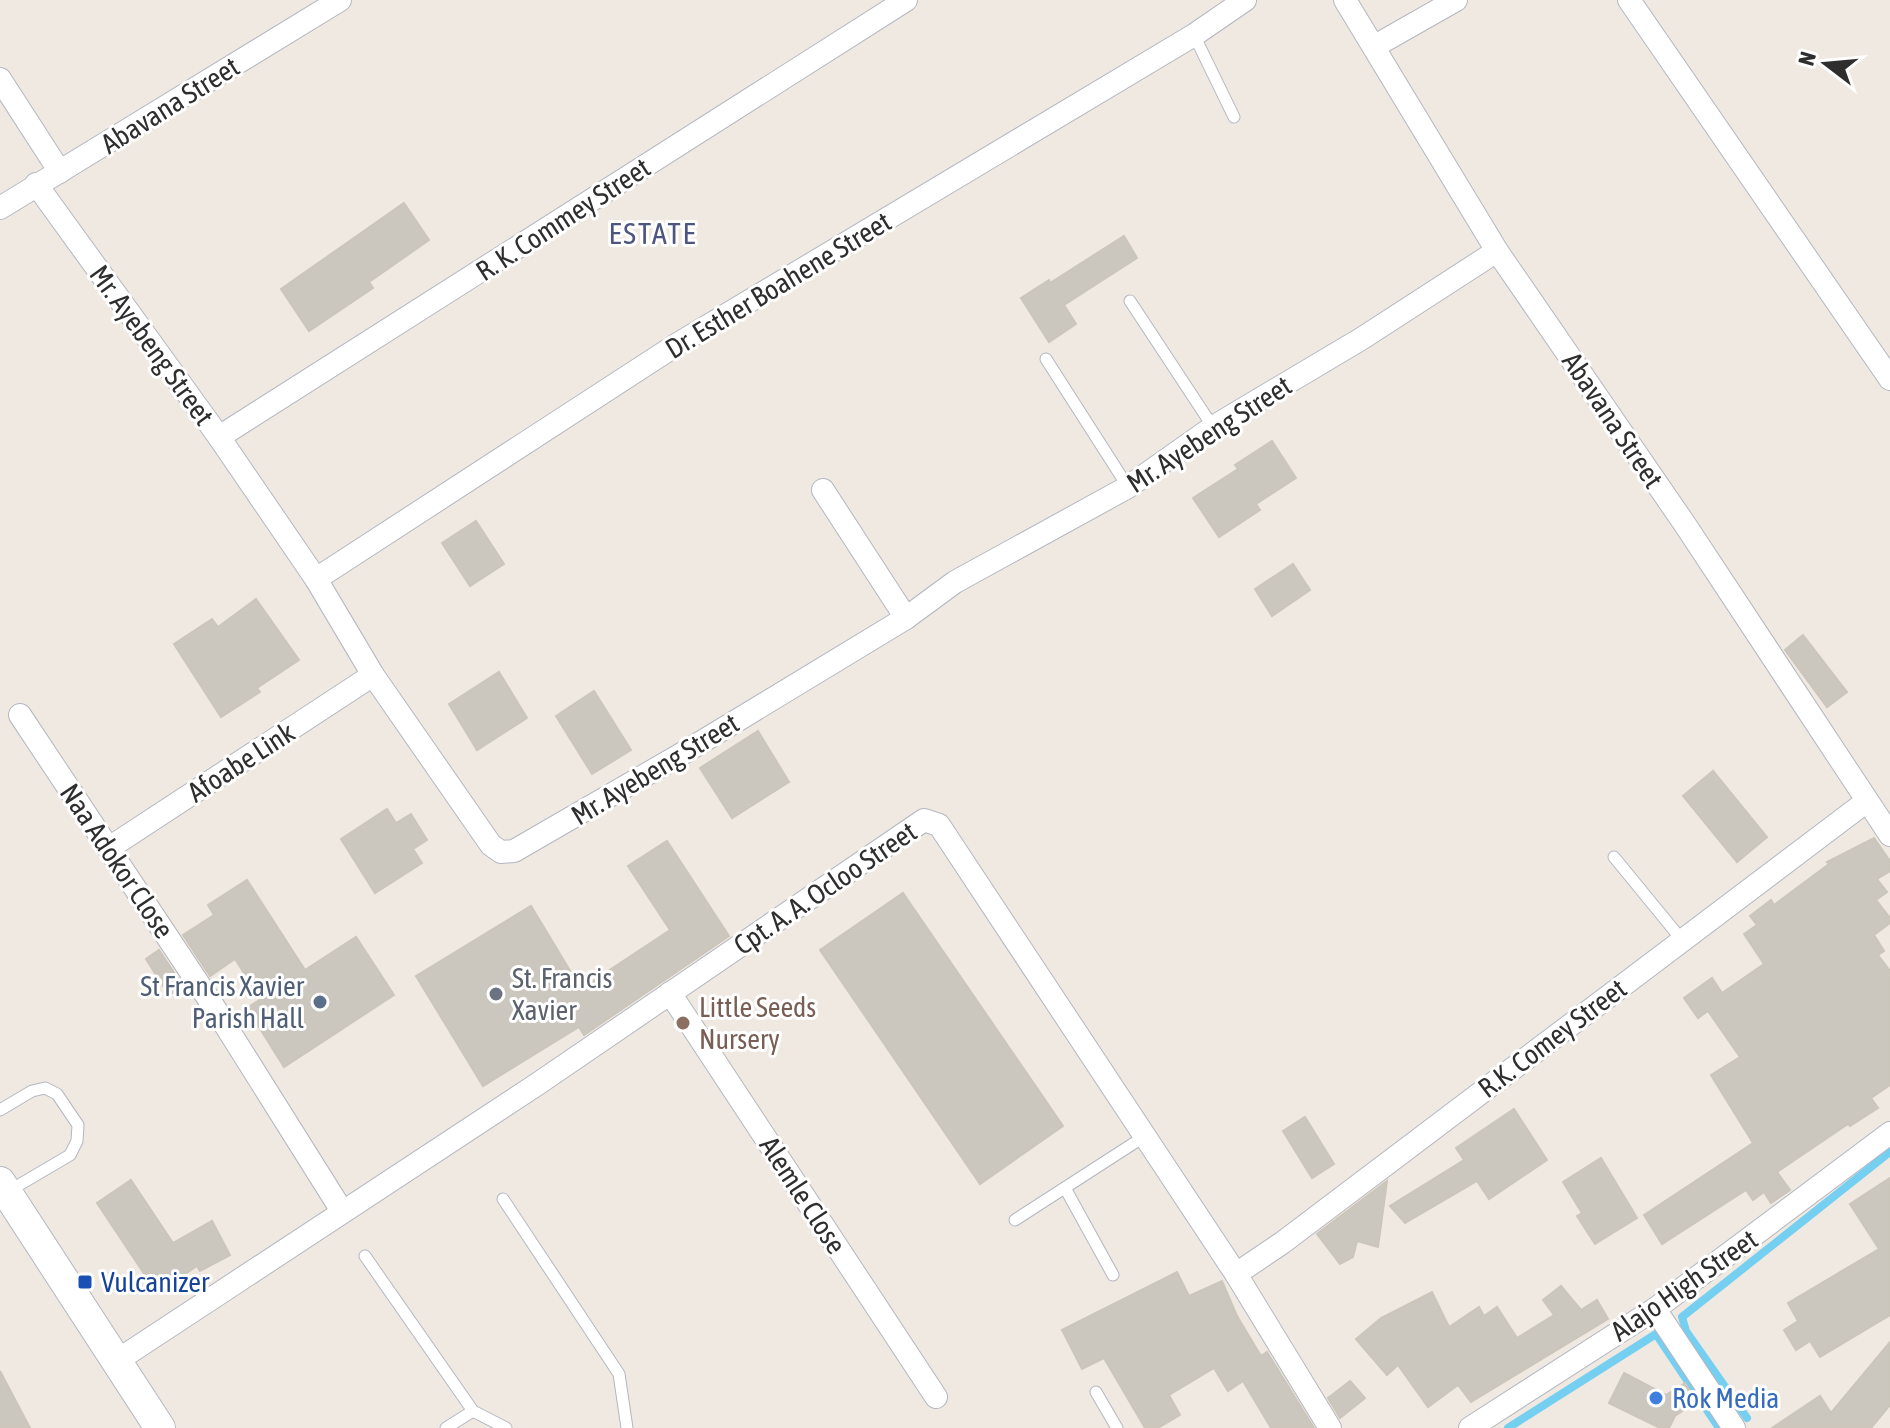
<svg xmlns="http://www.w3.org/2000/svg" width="1890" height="1428" viewBox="0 0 1890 1428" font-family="'Asap Condensed',sans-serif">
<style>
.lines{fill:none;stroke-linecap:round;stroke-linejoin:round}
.stream{stroke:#75cff0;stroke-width:8}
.building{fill:#cbc7bf;stroke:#cbc5ba;stroke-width:2}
.lane-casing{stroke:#b4b7c1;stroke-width:13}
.street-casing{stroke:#b4b7c1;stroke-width:24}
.secondary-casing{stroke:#b4b7c1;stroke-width:32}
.lane{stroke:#fff;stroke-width:11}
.street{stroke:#fff;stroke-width:22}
.secondary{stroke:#fff;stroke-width:30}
.worship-dot{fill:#6b7280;stroke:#fff;stroke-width:3}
.service-dot{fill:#5c6f8a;stroke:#fff;stroke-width:3}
.education-dot{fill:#8d6e63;stroke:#fff;stroke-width:3}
.transit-dot{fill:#1a4fb4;stroke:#fff;stroke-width:3}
.shop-dot{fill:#3f7fe0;stroke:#fff;stroke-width:3}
.labels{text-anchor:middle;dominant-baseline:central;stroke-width:6;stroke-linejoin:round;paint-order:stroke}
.street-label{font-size:28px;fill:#2e2e2e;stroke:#fff}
.worship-label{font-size:28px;fill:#5b616d;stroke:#fff;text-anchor:start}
.service-label{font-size:28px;fill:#4e5e75;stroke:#fff;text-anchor:end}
.education-label{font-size:28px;fill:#785e54;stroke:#fff;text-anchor:start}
.transit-label{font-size:28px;fill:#164399;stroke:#fff;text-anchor:start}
.shop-label{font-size:28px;fill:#366cbe;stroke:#fff;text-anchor:start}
.neighbourhood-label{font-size:30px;letter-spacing:2px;fill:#4d5680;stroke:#fff}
</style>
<rect width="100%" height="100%" fill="#efe9e1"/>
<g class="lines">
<g class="stream">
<polyline points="1747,1418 1686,1331 1682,1317 1890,1152"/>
<polyline points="1508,1428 1656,1334 1719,1428"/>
</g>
</g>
<g class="building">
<polygon points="404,203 429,240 369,282 373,288 309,331 281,289"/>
<polygon points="1124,236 1137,258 1064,305 1076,324 1049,342 1021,298 1049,280 1050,283"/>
<polygon points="1272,441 1296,478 1256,504 1260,510 1219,537 1193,498 1238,469 1235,465"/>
<polygon points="476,521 504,564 470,586 442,543"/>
<polygon points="1293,564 1310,590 1272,616 1255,589"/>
<polygon points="256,599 299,660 257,688 260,692 221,717 174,644 212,619 218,627"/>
<polygon points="1803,635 1847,692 1827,707 1785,650"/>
<polygon points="499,672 527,718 477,750 449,704"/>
<polygon points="594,691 631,750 592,774 556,716"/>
<polygon points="758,731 789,782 732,818 700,768"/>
<polygon points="1713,771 1767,837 1737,862 1683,796"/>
<polygon points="387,809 396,823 411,814 427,840 413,849 422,863 375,893 341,839"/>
<polygon points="1874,838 1890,861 1890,871 1877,879 1887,892 1876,900 1890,918 1890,923 1874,935 1884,951 1878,955 1890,971 1890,1085 1871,1098 1878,1108 1850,1126 1848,1124 1777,1172 1790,1190 1771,1203 1764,1192 1753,1200 1746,1190 1662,1244 1644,1215 1753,1143 1711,1075 1740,1057 1708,1011 1698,1018 1684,998 1712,978 1722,993 1764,964 1744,934 1757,925 1750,916 1771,900 1774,905 1829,864 1827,862"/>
<polygon points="667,841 729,936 584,1035 579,1027 483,1086 416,976 531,906 581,989 670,930 628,866"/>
<polygon points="247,880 305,970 356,937 394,995 284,1067 247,1008 261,999 235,959 210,976 183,935 214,915 208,905"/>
<polygon points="903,893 1063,1126 980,1184 820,950"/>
<polygon points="159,950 183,986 169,995 146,959"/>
<polygon points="1514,1109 1547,1160 1489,1199 1477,1181 1405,1223 1390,1206 1464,1160 1456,1148"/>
<polygon points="1305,1117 1334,1164 1312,1178 1283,1131"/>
<polygon points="1601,1158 1637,1218 1595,1244 1577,1216 1582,1213 1563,1182"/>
<polygon points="1890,1178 1890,1315 1820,1357 1810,1341 1796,1350 1784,1330 1798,1321 1788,1303 1879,1249 1850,1204"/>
<polygon points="131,1180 173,1243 212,1221 230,1255 200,1271 197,1266 157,1293 97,1203"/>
<polygon points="1387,1181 1378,1247 1357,1241 1353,1257 1340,1264 1317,1234"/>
<polygon points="1177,1272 1189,1296 1222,1281 1237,1316 1261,1356 1267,1352 1314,1428 1271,1428 1243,1381 1228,1391 1214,1368 1169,1395 1180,1415 1158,1428 1145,1428 1104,1358 1082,1369 1062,1330"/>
<polygon points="1561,1286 1581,1310 1597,1300 1608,1319 1471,1402 1458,1385 1428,1407 1398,1365 1387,1375 1356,1339 1381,1318 1432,1292 1449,1327 1479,1307 1484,1316 1497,1307 1517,1338 1554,1315 1543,1300"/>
<polygon points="1890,1342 1890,1405 1871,1428 1772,1428 1820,1396 1831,1413"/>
<polygon points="0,1371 30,1428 0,1428"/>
<polygon points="1624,1373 1666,1395 1685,1383 1697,1401 1675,1416 1669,1428 1660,1428 1609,1403"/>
<polygon points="1350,1381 1365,1398 1340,1418 1328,1398"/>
</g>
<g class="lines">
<g class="lane-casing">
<g id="lane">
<polyline points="1194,35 1234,117"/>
<polyline points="1130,301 1213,427"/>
<polyline points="1046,359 1128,487"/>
<polyline points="1614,857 1682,940"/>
<polyline points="0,1110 32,1091 45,1088 57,1094 78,1125 77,1141 70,1155 7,1192"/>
<polyline points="1065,1188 1113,1275"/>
<polyline points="503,1199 619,1374 627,1428"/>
<polyline points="1015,1220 1145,1136"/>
<polyline points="365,1256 473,1411 506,1428"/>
<polyline points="1096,1392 1117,1428"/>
<polyline points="446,1428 473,1411"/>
</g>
</g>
<g class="street-casing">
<g id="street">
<polyline points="1345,0 1497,251 1686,526 1890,835"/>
<polyline points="1629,0 1890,379"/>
<polyline points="1375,46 1456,0"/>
<polyline points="0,79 60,172"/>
<polyline points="36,184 219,437 316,579 373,675 491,845 501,852 514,851 685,752 906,618 955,582 1128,487 1213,427 1361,339 1497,251"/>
<polyline points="0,208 340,0"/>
<polyline points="219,437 906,0"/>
<polyline points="823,490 906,618"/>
<polyline points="316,579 676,345 1194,35 1245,0"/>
<polyline points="20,715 212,1004 342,1211"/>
<polyline points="109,848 373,675"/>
<polyline points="670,993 936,1397"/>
<polyline points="1236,1274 1282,1243 1867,801"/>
<polyline points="1655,1309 1734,1428"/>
<polyline points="115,1362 536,1085 924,820 939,825 1236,1274 1330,1428"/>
<polyline points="1470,1428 1655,1309 1890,1133"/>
</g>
</g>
<g class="secondary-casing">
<polyline id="secondary" points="0,1182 160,1428"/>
</g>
<use href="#lane" class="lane"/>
<use href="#street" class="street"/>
<use href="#secondary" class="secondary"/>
</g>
<circle class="worship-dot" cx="496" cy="994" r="8"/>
<circle class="service-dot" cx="320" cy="1002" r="8"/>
<circle class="education-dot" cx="683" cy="1023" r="8"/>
<rect class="transit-dot" x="77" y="1274" width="16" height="16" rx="4"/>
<circle class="shop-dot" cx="1656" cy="1398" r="8"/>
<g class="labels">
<g class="street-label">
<text transform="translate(170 105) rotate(-32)">Abavana Street</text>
<text transform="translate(563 219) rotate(-33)">R. K. Commey Street</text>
<text transform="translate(778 285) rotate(-31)">Dr. Esther Boahene Street</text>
<text transform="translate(152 345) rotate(54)">Mr. Ayebeng Street</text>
<text transform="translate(1613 420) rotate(56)">Abavana Street</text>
<text transform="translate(1209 434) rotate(-33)">Mr. Ayebeng Street</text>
<text transform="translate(241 762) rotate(-33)">Afoabe Link</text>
<text transform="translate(655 769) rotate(-31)">Mr. Ayebeng Street</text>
<text transform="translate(117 861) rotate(56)">Naa Adokor Close</text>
<text transform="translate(825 888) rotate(-34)">Cpt. A. A. Ocloo Street</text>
<text transform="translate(1552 1038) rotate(-37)">R.K. Comey Street</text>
<text transform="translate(803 1195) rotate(57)">Alemle Close</text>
<text transform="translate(1684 1285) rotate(-35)">Alajo High Street</text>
</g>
<g class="worship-label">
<text x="512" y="978">St. Francis<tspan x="512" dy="32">Xavier</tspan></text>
</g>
<g class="service-label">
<text x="304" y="986">St Francis Xavier<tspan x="304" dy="32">Parish Hall</tspan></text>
</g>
<g class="education-label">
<text x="699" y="1007">Little Seeds<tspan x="699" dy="32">Nursery</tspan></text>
</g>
<g class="transit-label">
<text x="101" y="1282">Vulcanizer</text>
</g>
<g class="shop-label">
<text x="1672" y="1398">Rok Media</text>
</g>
<g class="neighbourhood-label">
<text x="653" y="233">ESTATE</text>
</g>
</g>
<g transform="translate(1826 64) rotate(286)" stroke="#ffffff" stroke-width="6" paint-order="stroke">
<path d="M0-6L14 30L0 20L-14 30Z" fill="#2e2e2e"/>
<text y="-12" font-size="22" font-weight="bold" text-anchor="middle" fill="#2e2e2e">N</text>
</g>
</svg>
